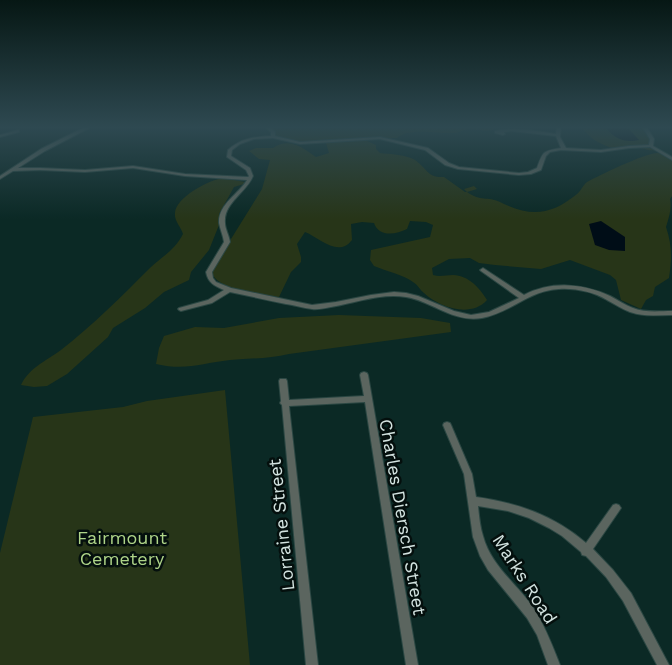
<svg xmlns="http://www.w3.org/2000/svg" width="672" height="665" viewBox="0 0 672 665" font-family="'Work Sans',sans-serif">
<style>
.green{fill:#273518}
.water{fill:#000d17}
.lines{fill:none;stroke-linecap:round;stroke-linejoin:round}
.minor-casing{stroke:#2b4743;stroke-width:2}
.minor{fill:#5b655f;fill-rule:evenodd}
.labels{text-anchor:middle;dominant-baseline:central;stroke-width:5;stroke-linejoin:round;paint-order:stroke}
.near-street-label{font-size:18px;fill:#d3e3e0;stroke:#040f0d}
.near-park-label{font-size:18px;fill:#aed488;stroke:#040f0d}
</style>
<rect width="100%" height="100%" fill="#0b2925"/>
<g class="green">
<path d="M308,126h188l1,1c-7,7 -17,2 -27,2 -5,0 -10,3 -15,4 -15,1 -46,-6 -58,5l-66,1 -31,3 -23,-4 -3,-2 -1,-7 2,-1z"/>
<path d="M581,126h60l10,13 -1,5 6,6c-9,1 -11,-1 -19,-4 -7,-2 -16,3 -23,2 -12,-2 -27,-11 -33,-22z"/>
<path d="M365,140l11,5v4l4,4c10,1 27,2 35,7 12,8 12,18 29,17l21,15h2l-3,-3 10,-3 3,3 -10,3c14,10 20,4 33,10 30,15 50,14 77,-8 4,-3 6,-9 10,-12 11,-6 60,-30 71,-29 5,1 10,5 14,7v36l-2,3c2,10 -1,18 -4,28 6,18 6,31 3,51l-14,9 -2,9 -7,4 -5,9 -20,-9 -5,-20 -6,-5 -40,-15 -29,9 -46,-4 -16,-2 -9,-5 -21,1 -17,9 1,7c7,2 13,0 20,0 16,1 26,12 34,25 -16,18 -47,8 -63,-7 -4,-3 -6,-8 -11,-11 -9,-7 -27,-11 -39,-16l-4,-6 1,-10 59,-13 3,-12 -7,-3 -16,-1 -3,8c-12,6 -28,8 -33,-6l-12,-1 -11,2 1,16c-14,18 -32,-2 -47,-8l-8,12 4,13v5l-10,10 -12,25c-16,-3 -62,-7 -67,-24l1,-5 49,-79 8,-29 -11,-1 -10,-8 7,-3h17c16,-11 29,-1 43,9l13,-4 -3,-10z"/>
<path d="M223,178l22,4 -1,2 -10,3 -15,27v11l-10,25 -18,22 -2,8 -25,12 -19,16 -32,20 -5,9 -41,37 -20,12 -13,1 -13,-2c8,-17 25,-24 40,-35 32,-25 61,-54 90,-83 12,-11 24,-17 32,-33 -2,-7 -9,-13 -8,-21 1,-16 34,-33 48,-35z"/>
<path d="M339,315l82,3 29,5 1,9 -162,22c-19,5 -39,4 -59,6 -28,3 -44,11 -74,4l3,-16 5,-12 31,-9 29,1 55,-10z"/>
<polygon points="225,390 250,665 0,665 0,553 33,417 123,407 147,401"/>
</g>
<g class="water">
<path d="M608,126h18l13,14c-14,3 -24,-1 -33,-12z"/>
<polygon points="601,221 625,237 625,251 609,250 595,245 589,224"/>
</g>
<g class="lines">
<g class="minor-casing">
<g id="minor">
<path d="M87,126h6l-48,25 -27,17h22l45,2 48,-4 52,8 63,3 1,-1 -3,-6 -19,-13 1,-7c13,-12 26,-13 43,-14v-4l-7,-6h5l6,6v4l25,6 80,-5 48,11 21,15 10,4 60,6 9,-1 9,-4c6,-17 6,-17 24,-20l-5,-12 -45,-5 -7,1 1,2 -2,1 -8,-2v-2c20,-4 40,0 61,3l1,-8h4l-1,11 6,11 35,2 28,-4 20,-1 1,-6 -8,-13h4l8,13 -1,7 19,11v3l-22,-13 -21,1 -28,4 -40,-2 -11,2 -4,4 -5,14 -10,4 -12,1 -61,-6 -13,-4 -20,-15 -45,-11 -80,5 -27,-6 -19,1 -14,5 -8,6 -1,6 19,12 3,8c-6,16 -30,27 -28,47 0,6 4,12 5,19l-18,30 1,6 3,4 15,6 81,17 24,-3 35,-7 23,-3 12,1 12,3 36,15 17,4 18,-3 30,-14 -38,-27 -1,-1 3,-2 41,27c27,-14 58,-12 86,1 8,4 15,9 23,12 12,5 27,3 39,3v4c-14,0 -28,2 -42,-3 -8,-3 -15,-8 -23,-12 -14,-8 -31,-12 -48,-11 -29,1 -49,24 -77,29 -29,5 -50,-17 -76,-21 -26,-4 -50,6 -75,10 -6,1 -13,3 -19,2 -9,-1 -18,-4 -26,-5 -19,-4 -37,-8 -56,-12l-18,11 -31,8 -2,-1 -1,-1 1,-1 29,-8 16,-10c-9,-4 -16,-7 -18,-18l18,-30c-1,-7 -4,-13 -5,-19 -1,-19 20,-29 28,-43l-62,-4 -52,-8 -48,4 -45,-2 -27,1 -13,8v-3l41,-27z"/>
<polygon points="18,130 19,130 19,132 0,137 0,135"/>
<polygon points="364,372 367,373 368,375 418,665 406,665 365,402 289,406 318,665 306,665 282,405 280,403 281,401 279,381 280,379 286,379 287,381 289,400 364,396 360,375 361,373"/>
<path d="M447,422l3,1 1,2 21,49 4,23c42,6 77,18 110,46l27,-38 3,-1 3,1 2,3 -2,3 -26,38 20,21 18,23 38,72h-12l-34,-64 -17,-24 -20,-21 -4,-1 -1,-3 -19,-16 -13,-8 -20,-10 -21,-7 -30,-5c1,10 2,21 5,30 8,31 37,50 53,76 10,17 17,35 24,53h-12l-11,-30 -10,-17 -39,-48 -8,-14 -7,-19 -9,-63 -21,-49 1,-2z"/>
</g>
</g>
<use href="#minor" class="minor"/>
</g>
<linearGradient id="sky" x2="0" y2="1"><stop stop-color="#061714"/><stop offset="0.58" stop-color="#2e4951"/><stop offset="1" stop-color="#2e4951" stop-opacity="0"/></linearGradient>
<rect width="672" height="219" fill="url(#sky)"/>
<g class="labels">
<g class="near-street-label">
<text transform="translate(403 517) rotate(80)">Charles Diersch Street</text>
<text transform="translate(281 525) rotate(-96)">Lorraine Street</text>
<text transform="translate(525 579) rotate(57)">Marks Road</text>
</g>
<g class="near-park-label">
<text x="122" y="537">Fairmount<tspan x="122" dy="21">Cemetery</tspan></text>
</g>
</g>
</svg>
